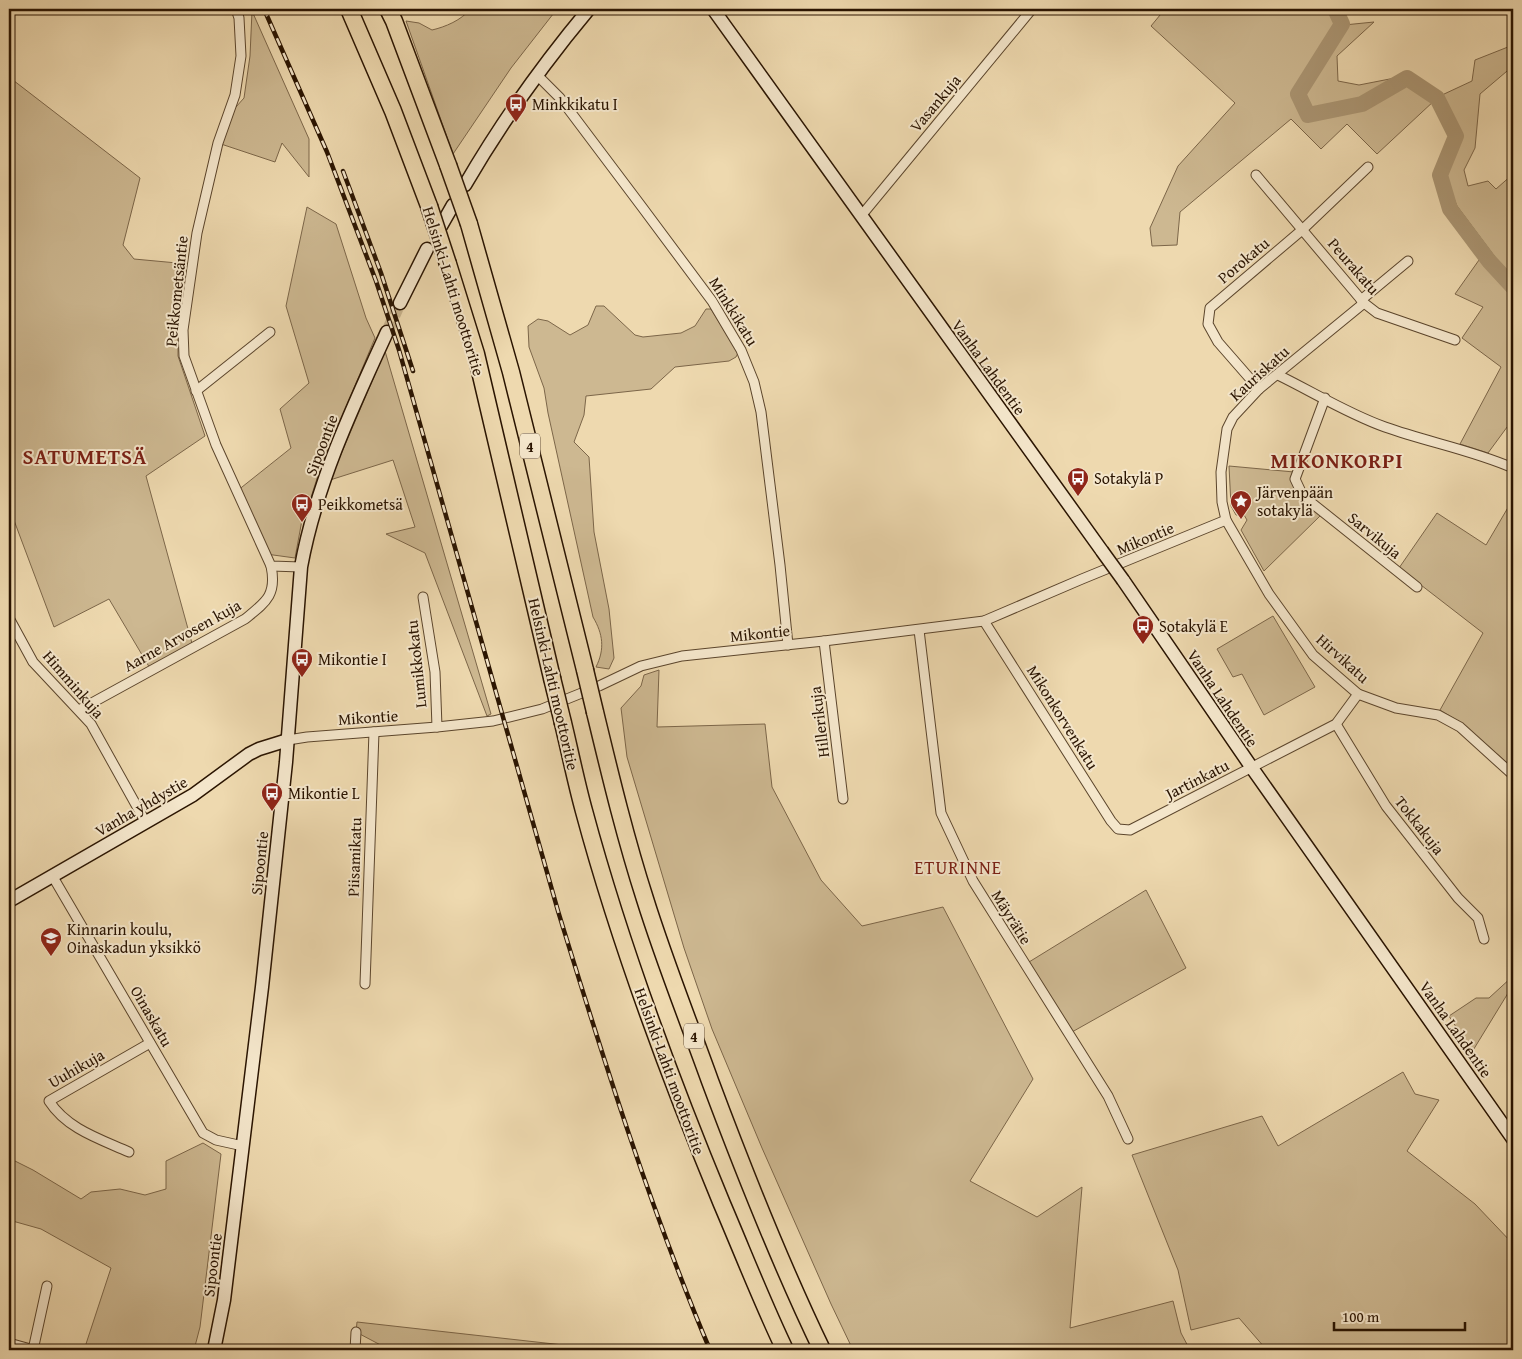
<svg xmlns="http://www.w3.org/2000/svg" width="1522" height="1359" viewBox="0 0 1522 1359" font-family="'Gentium Book Plus',serif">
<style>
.green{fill:#cdb891;stroke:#7c6649}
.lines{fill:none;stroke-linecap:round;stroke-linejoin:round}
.river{stroke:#ab9674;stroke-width:16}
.secondary-tunnel{stroke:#c7b28c;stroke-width:12;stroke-dasharray:12 6;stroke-linecap:butt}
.street-casing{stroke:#5b452c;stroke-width:11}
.secondary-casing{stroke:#2a1401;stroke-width:15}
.highway-casing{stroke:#2a1401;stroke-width:19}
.street{stroke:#f4e6cb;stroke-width:9}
.secondary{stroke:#f4e6cb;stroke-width:12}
.highway{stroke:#eed9af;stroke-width:16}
.rail-casing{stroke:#2a1401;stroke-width:4.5}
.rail{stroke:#f4e6cb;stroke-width:2.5;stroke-dasharray:8;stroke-linecap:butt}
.secondary-bridge-casing{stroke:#2a1401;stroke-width:15;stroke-linecap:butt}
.highway-bridge-casing{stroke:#2a1401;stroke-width:19;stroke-linecap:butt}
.secondary-bridge{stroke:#f4e6cb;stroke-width:12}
.highway-bridge{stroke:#eed9af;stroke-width:16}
.labels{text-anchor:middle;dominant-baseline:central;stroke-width:4;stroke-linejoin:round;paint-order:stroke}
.shield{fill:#f4e6cb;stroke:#67533e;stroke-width:1}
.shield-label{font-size:15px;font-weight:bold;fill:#2a1401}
.street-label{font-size:16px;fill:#2a1401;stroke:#f4e6cb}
.poi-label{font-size:16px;fill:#2a1401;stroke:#f4e6cb;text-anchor:start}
.neighbourhood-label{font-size:18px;letter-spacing:1px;fill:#7a1f14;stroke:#f4e6cb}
.district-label{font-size:21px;font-weight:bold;letter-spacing:1px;fill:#7a1f14;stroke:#f4e6cb}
</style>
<rect width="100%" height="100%" fill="#eed9af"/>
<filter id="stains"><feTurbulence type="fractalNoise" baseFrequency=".004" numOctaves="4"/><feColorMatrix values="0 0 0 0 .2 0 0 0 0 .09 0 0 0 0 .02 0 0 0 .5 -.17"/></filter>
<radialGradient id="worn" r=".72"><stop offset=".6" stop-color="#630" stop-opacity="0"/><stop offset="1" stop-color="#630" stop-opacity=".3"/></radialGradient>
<g class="green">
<path d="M470,9h87l-46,59 -58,86 -47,-133 13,2 13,7c13,-3 30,-10 38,-21z"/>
<polygon points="1165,9 1332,9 1339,23 1295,94 1308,118 1362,107 1407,81 1435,100 1377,154 1347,124 1321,149 1291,119 1180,212 1177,245 1152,246 1150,228 1178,166 1235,103 1151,26"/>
<polygon points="252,11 309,139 309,177 282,143 275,162 218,143 227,117 244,98 250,56"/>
<polygon points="1374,22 1337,56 1338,81 1359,85 1405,76 1360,102 1309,113 1300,94 1344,25"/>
<polygon points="1513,45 1513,66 1480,94 1475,148 1464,170 1468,186 1488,181 1496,189 1513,174 1513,277 1495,257 1457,206 1444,175 1460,134 1442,95 1472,81 1475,60"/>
<polygon points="9,77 140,178 123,245 134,259 188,264 178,325 178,356 205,436 146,476 193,647 151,670 109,599 54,627 9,507"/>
<polygon points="307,207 336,224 366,318 375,338 320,469 306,513 302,520 295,558 266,554 237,491 291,448 280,409 309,383 286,306"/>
<polygon points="1479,260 1513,293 1513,419 1488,453 1460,444 1501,367 1462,338 1483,307 1455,294"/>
<path d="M596,306h8l31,29 8,2 38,-4 14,-7 11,-17h5l27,44 -2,4 -7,4 -54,6 -24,22 -65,7 -2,19 -10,27 15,15 5,75 15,77 5,49 -5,11 -13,-2c9,-18 7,-33 -3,-50l-45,-204 -4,-25 -15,-41 -1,-21 10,-7 10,2 22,14 18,-10z"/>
<polygon points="385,351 491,714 487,716 425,553 386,534 415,527 393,460 330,480"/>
<polygon points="1229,466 1294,472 1292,481 1321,515 1264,571 1241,530 1247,520 1244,515 1236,515 1231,506"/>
<polygon points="1513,499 1513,768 1463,724 1440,710 1483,633 1399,568 1437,513 1486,545"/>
<polygon points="1273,616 1315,687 1264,715 1242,674 1233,677 1217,649"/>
<polygon points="659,670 657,727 765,724 772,787 821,880 862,926 943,907 1033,1079 970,1181 1037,1217 1082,1187 1070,1328 1173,1301 1181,1333 1190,1350 853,1350 831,1304 762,1148 712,1029 684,948 627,757 621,708 641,686 644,675"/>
<polygon points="1146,890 1186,968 1072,1032 1029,962"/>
<polygon points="1513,976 1513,985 1472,1052 1449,1016 1476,998 1489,998"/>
<polygon points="1403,1072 1415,1094 1439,1100 1407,1151 1475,1204 1513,1244 1513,1350 1264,1350 1265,1348 1239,1318 1191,1330 1178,1270 1132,1155 1262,1116 1278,1146"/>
<polygon points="203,1143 221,1154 200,1327 194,1350 84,1350 111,1268 41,1229 9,1220 9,1158 33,1170 81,1199 91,1192 120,1189 145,1195 166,1189 166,1161"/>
<polygon points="357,1322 608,1350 390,1350 356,1332"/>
</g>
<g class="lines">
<polyline class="river" points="1335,9 1342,24 1298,94 1308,115 1362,104 1407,78 1437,98 1456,136 1440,175 1450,209 1489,261 1513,287"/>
<polyline class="secondary-tunnel" points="387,332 400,303"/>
<g class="street-casing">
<g id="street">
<polyline points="236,9 239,18 241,56 235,95 218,143 197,233 183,330 184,356 216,445 271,566 301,567"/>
<polyline points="537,75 560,98 642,207 712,301 741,350 754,382 761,412 780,565 788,645"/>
<polyline points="1256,175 1364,303 1377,313 1455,340"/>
<polyline points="861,216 1032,9"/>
<polyline points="1361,300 1408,261"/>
<polyline points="1364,303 1259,389 1233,417 1227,429 1221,472 1222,502 1226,520 1269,594 1313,655 1358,694 1396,708 1438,715 1460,727 1513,775"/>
<path d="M1278,375c35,17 70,39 107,52 42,15 87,23 128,41"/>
<polyline points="1259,389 1218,342 1208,324 1210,308 1302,230 1368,167"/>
<polyline points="196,391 270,332"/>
<polyline points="1325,398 1295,479 1303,496 1417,587"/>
<polyline points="423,597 435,672 437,727"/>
<polyline points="9,618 33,662 91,724 145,821"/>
<polyline points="984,621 1111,821 1118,829 1130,830 1336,724 1358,694"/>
<polyline points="919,630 941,813 973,881 1108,1096 1128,1139"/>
<polyline points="824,641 843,799"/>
<path d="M79,710l166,-91c21,-17 32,-24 26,-53"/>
<polyline points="1336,724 1386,806 1458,898 1478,918 1484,939"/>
<polyline points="288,740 307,737 437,727 493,721 542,709 599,686 641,666 682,656 824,641 984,621 1082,579 1226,520"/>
<polyline points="53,877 203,1133 216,1140 243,1146"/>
<polyline points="365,984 374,732"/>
<path d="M129,1152c-29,-13 -62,-23 -80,-51l101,-58"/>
<polyline points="9,1343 34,1350"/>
<polyline points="33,1350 47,1286"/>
<polyline points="355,1350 356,1332"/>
</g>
</g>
<g class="secondary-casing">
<g id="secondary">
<polyline points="713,9 1102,551"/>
<path d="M465,185c36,-62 78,-121 124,-176"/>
<polyline points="441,226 453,205"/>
<polyline points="400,303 427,249"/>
<polyline points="1123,580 1252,768 1513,1139"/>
<polyline points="9,901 193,795 249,754 259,749 288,740"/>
<path d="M214,1350l10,-50 38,-313 24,-225 15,-195c15,-82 51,-159 86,-235"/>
</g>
</g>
<g class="highway-casing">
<g id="highway">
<polyline points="349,9 393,111 429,206"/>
<polyline points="388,9 394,21 448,165"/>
<polyline points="469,224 511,372 585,670"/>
<polyline points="448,264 476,354 552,678"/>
<path d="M595,712c15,62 30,125 50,187 19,61 43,121 65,182 34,91 70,182 112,269"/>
<path d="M563,723c7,29 13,59 21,88 36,134 85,265 138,393 21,49 40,98 63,146"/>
</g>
</g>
<use href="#street" class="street"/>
<use href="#secondary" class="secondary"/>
<use href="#highway" class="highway"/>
<g class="rail-casing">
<g id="rail">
<path d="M264,9l63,143 49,129 23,69 159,561c45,147 92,297 152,439"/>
<polyline points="343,171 381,273 413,371"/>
</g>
</g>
<use href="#rail" class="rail"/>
<g class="secondary-bridge-casing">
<polyline id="secondary-bridge" points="1102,551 1123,580"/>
</g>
<g class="highway-bridge-casing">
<g id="highway-bridge">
<polyline points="448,165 469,224"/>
<polyline points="429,206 448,264"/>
<polyline points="585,670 595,712"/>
<polyline points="552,678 563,723"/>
</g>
</g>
<use href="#secondary-bridge" class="secondary-bridge"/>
<use href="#highway-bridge" class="highway-bridge"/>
</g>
<defs>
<g id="bus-pin" transform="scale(1.125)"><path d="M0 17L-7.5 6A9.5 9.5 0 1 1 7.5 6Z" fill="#8f2418" stroke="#f4e6cb"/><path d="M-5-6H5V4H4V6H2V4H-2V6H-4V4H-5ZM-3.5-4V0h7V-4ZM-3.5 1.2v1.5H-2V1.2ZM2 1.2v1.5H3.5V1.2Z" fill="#fff"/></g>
<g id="sight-pin" transform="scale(1.125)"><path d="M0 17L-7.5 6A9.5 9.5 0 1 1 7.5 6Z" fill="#8f2418" stroke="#f4e6cb"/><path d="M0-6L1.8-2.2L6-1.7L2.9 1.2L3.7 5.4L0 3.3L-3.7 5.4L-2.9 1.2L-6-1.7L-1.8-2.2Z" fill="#fff"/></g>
<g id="school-pin" transform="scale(1.125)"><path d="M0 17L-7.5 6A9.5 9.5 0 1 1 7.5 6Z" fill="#8f2418" stroke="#f4e6cb"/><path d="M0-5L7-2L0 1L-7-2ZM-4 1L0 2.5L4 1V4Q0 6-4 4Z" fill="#fff"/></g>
</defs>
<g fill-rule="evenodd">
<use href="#bus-pin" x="516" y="104"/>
<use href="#bus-pin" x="1078" y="478"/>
<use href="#sight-pin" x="1241" y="501"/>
<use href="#bus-pin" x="302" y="504"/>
<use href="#bus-pin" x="1143" y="626"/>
<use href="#bus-pin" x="302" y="659"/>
<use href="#bus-pin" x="272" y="793"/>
<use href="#school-pin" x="51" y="938"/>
</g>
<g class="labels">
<g class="shield">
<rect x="520" y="433.5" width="20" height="25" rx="4"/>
<rect x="684" y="1023.5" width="20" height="25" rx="4"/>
</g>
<g class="shield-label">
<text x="530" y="446">4</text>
<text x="694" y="1036">4</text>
</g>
<g class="street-label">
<text transform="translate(935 103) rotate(-50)">Vasankuja</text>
<text transform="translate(1243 260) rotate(-40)">Porokatu</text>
<text transform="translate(1354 266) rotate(49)">Peurakatu</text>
<text transform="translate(176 291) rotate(-84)">Peikkometsäntie</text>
<text transform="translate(454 291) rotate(73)">Helsinki-Lahti moottoritie</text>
<text transform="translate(734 311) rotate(58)">Minkkikatu</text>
<text transform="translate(989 367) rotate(54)">Vanha Lahdentie</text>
<text transform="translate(1259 373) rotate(-42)">Kauriskatu</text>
<text transform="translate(321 445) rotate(-69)">Sipoontie</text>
<text transform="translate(1375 535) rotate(39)">Sarvikuja</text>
<text transform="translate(1145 538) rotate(-23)">Mikontie</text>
<text transform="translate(760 633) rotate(-6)">Mikontie</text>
<text transform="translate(182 635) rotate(-29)">Aarne Arvosen kuja</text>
<text transform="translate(1343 658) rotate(42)">Hirvikatu</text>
<text transform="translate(416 664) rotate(-96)">Lumikkokatu</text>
<text transform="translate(74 684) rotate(49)">Himminkuja</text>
<text transform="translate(554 684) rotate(77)">Helsinki-Lahti moottoritie</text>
<text transform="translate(1223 698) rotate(56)">Vanha Lahdentie</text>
<text transform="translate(368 717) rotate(-4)">Mikontie</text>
<text transform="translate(1063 717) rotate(58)">Mikonkorvenkatu</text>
<text transform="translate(819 722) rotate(-97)">Hillerikuja</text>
<text transform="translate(1197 779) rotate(-27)">Jartinkatu</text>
<text transform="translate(141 806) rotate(-30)">Vanha yhdystie</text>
<text transform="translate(1420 825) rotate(52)">Tokkakuja</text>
<text transform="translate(354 857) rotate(-88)">Piisamikatu</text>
<text transform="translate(259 863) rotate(-84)">Sipoontie</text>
<text transform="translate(1012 917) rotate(58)">Mäyrätie</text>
<text transform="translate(152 1016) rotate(60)">Oinaskatu</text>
<text transform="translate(1456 1029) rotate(55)">Vanha Lahdentie</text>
<text transform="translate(76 1068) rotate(-30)">Uuhikuja</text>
<text transform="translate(670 1071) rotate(70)">Helsinki-Lahti moottoritie</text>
<text transform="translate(212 1265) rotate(-83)">Sipoontie</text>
</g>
<g class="poi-label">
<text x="532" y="104">Minkkikatu I</text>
<text x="1094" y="478">Sotakylä P</text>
<text x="1257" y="492">Järvenpään<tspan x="1257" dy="18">sotakylä</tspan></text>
<text x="318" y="504">Peikkometsä</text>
<text x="1159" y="626">Sotakylä E</text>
<text x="318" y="659">Mikontie I</text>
<text x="288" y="793">Mikontie L</text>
<text x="67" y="929">Kinnarin koulu,<tspan x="67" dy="18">Oinaskadun yksikkö</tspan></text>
</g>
<g class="neighbourhood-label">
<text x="958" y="867">ETURINNE</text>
</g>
<g class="district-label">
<text x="85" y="456">SATUMETSÄ</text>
<text x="1337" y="460">MIKONKORPI</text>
</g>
</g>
<rect width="1522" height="1359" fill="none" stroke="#eed9af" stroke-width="30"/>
<rect x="10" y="10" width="1502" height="1339" fill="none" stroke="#2a1401" stroke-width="2.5"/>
<rect x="15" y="15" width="1492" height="1329" fill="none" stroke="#2a1401"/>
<path d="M1334 1322v8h131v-8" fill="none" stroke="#2a1401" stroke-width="2.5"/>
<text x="1342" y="1322" font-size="15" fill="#2a1401" stroke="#f4e6cb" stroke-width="4" paint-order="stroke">100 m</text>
<rect width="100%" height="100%" filter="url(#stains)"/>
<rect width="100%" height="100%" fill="url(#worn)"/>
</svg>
